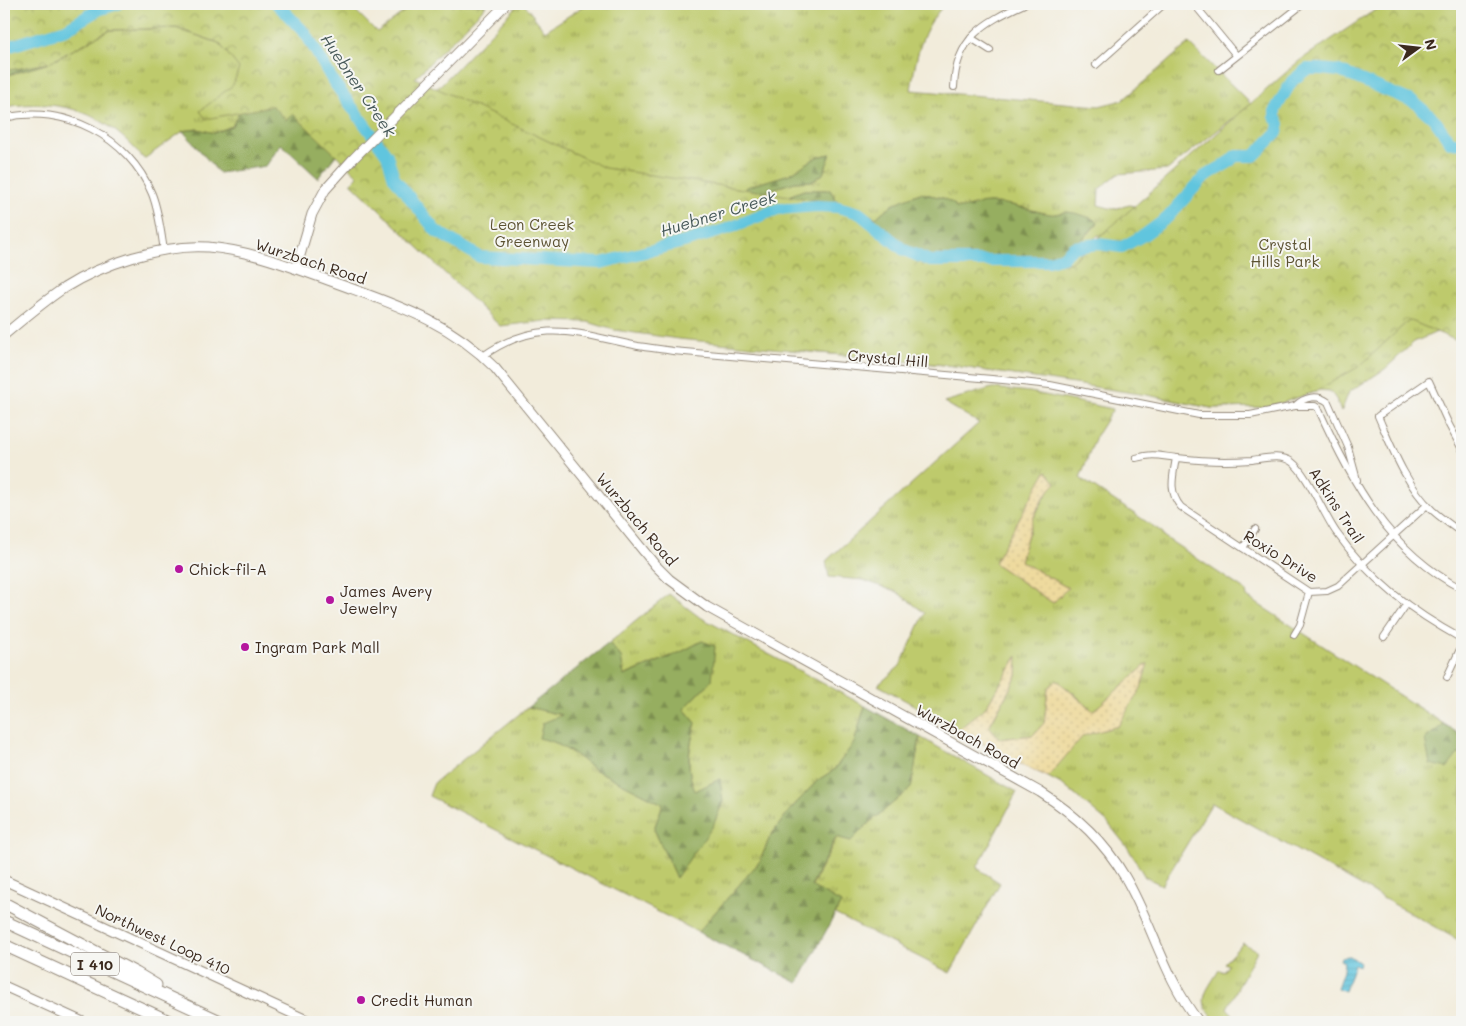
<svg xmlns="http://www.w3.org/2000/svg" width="1466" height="1026" viewBox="0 0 1466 1026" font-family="Mali,sans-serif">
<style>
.grass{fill:url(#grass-tufts);stroke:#7c7a45;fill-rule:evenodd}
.forest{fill:url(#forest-firs);stroke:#686c3f}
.sand{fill:url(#sand-dots);stroke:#94825e}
.park{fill:url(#park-crowns);stroke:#7c7a45}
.water{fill:url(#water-rules);stroke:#4e787e}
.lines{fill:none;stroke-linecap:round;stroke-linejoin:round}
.river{stroke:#60c5de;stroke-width:12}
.street-casing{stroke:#968b7c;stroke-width:8}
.secondary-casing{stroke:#968b7c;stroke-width:11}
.highway-casing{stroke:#968b7c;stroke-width:13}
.street{stroke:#fff;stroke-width:6}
.secondary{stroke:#fff;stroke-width:9}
.highway{stroke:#fff;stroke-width:11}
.poi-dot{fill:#b5179e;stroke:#f6f6f2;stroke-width:2}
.labels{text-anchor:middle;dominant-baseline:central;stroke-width:4;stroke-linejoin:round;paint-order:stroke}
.shield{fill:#f6f6f2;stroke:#73675e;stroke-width:1}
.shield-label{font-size:14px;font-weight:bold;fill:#3b2a1e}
.park-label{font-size:15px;fill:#5c5232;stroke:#f6f6f2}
.street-label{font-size:15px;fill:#3b2a1e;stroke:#f6f6f2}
.poi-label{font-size:15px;fill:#3b2a1e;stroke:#f6f6f2;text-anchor:start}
.water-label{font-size:16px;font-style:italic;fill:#465858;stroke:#f6f6f2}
</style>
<defs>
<pattern id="grass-tufts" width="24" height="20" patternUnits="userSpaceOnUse" patternTransform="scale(1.25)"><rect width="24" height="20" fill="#beca6c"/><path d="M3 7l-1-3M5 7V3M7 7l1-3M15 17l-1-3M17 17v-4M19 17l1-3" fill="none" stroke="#9ca458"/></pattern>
<pattern id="forest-firs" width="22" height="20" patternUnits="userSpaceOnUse" patternTransform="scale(1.25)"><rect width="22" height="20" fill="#96ae60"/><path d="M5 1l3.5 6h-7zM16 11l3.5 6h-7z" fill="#7c8e4f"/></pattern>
<pattern id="sand-dots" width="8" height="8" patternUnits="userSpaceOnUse" patternTransform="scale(1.25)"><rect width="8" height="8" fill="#eeda9e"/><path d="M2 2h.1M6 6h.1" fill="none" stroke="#cdbb88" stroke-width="1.8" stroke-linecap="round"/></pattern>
<pattern id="park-crowns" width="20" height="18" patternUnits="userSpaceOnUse" patternTransform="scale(1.25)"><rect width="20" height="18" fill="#beca6c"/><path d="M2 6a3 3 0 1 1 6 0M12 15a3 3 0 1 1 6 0" fill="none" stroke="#9ca458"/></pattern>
<pattern id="water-rules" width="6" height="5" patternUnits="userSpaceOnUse" patternTransform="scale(1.25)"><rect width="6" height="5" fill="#60c5de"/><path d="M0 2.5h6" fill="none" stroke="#54a9be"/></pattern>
</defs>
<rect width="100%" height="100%" fill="#f6f6f2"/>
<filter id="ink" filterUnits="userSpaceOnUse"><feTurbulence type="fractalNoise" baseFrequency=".02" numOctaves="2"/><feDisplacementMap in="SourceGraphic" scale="10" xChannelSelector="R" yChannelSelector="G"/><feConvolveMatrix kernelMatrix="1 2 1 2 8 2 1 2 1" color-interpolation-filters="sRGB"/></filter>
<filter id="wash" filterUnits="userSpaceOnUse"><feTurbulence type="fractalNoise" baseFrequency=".0096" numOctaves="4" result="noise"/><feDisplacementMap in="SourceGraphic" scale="20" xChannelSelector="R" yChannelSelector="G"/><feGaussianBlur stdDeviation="1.12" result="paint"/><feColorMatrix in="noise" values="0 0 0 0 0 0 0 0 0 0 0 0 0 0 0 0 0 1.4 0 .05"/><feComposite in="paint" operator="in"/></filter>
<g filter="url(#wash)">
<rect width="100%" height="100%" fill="#f2ecdb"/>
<g class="grass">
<path d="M519,4h5l21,27 42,-27h358c-24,25 -29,53 -34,86l188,16 24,-6 66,-57 62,61 -84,66 -49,4 -19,15 -1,16 15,4 17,-4 52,13 -11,7c-24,-3 -40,-5 -61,11l-12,-1 -27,28 24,3 71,-18 67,-62 44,-31 31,-32 9,-16 36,-4 34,-1 30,14 20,17 16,20 9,1v177l-25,1 -23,10 -29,27 -36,23 -8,20 -5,-13 -6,-8 -10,-1 -51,17 -58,1 -40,-8 23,-20 -24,-1 -32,-6 -19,-1 -92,-18 -11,10v11l-61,-9 -166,-16 15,-32 45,-26 -54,-20 -18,-13 -17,-7 -55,10 -57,14 -48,8 -49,12 -25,-33 17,-11 -3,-11 21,-6 5,-14 -3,-10 -14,-1v-5c-16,-8 -23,2 -34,-2 -12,-4 -12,-10 -20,-18 -11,-12 -30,-17 -46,-22l6,-2 -13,-11 -12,-18c19,5 21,13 36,24 14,10 30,14 46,14l-5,-12 -37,-37 19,3 -64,-23zM830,154l-7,20 -10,7 -18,1 -49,15 -5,-1 6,-9 43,-13 27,-17zM804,190h26l9,14 -9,8 -8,3 -3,6 -19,7 -45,-19zM921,193l22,5 11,6 2,4 10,1 7,-4 17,-2 22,2 40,10 15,-3 24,6 7,5 -27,29 -16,11 -95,-1 -25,-1 -35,-15 -24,-15 -45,-12 18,-14 5,1 22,12c13,-13 27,-19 45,-25z"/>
<path d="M176,28l43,15 21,25v45l-8,13 -18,7 -16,-4 -15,2 -39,28c-39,-47 -81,-61 -140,-52v-31l45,-13 60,-33z"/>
<path d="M992,388l38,4 83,17 -17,27 -16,42 82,54 1,4 83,55 1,6 197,127 -19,15 33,15h4v188l-250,-139 -50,82 -17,-8 -17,-29 -21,-26 -44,-37 -15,-8 35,-42 35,-9 29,-62 -54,47 -25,-23h-20l-4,35 -11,12 -33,4 -11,-12 28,-51v-19l-32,51 -27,22 -80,-45 22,-19 25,-53 -28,-21 -34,-12 -34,-3 -3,-16 153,-138 -35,-21zM1047,471l2,19 -17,31 -12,40 48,27 -15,15 -59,-40z"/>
<path d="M669,594l29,22 167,90 -11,37 -20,27 -16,10 -29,31 -19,26 -10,24 -62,71 -269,-136 5,-13 94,-76 35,8 -24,22 15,5 22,13 18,14 69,35 -9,25 22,49 44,-99 -26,13c-8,-26 -5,-44 2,-69l-12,-14 28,-29 -10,-39 -21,11 -58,24 -2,-19 -12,-14z"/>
<polygon points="920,737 1017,792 977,868 1000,883 950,973 835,914 841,903 811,887 837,837 851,841 870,822 911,788"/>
<path d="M1243,943l14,8 -30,57 13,14h-23c-22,-22 -12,-28 2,-52l5,2 4,-7 -4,-2z"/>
</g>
<g class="forest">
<polygon points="4,4 249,4 345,151 336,155 318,178 281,144 266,166 219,173 183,131 198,129 214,133 232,126 239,113 240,68 219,43 176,28 109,30 49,63 4,76"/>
<polygon points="831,154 823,174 813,181 795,182 746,197 741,196 747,187 790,174 817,157"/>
<polygon points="804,190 830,190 839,204 755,209"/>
<path d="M921,193l22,5 11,6 2,4c12,1 20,-5 33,-5 21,-1 41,8 61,11 5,1 10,-1 15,-2 10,0 25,5 33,10l-27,30 -16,11 -95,-1 -25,-1 -35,-15 -69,-27 18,-14 27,13c13,-13 27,-19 45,-25z"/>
<path d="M702,641l13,5 -3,34 -28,29 12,14c-7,24 -11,44 -1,68l25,-12 3,23 -10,24 -37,52 -22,-49 9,-25 -69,-35 -18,-14 -22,-13 -15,-4 4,-15 19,-8 -34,-8 81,-64 12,14 3,19 57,-24z"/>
<polygon points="865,706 920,737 911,788 870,822 851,841 836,837 811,886 841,903 798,983 698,932 760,861 770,837 789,811 818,780 834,770 854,743"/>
<polygon points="1444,724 1462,736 1462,754 1458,754 1447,768 1430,764 1425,739"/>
</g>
<g class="sand">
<path d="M1046,471l10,12c-21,19 -28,51 -36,78l48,27 -15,15 -59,-40z"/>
<polygon points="1018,656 1017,676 989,726 1000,739 1033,735 1044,723 1048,688 1057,680 1093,711 1148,663 1141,688 1118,726 1083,736 1048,777 1016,762 958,730 985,708"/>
</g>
<polygon class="park" points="4,4 349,4 377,32 414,4 486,4 484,8 415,78 605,168 842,204 862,212 900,246 935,261 1070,263 1299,61 1369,14 1387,4 1462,4 1462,343 1409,320 1360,366 1312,393 1269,407 1211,408 1147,395 955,366 679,339 614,330 588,322 545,321 500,326 351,183 358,176 293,114 286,120 273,106 206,119 200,111 233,85 239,68 219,43 176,28 109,30 49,63 4,71"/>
<polygon class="water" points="1350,956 1360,963 1359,966 1354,964 1345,991 1337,988 1343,971 1344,962 1340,960 1341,957"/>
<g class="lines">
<g class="river">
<polyline points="277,4 306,34 333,81 387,155 394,178 436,231 480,257 601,263 684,242 724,230 778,209 817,206 838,207 859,213 904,250 930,261 1049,261 1063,257 1074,247 1098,244 1122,247 1144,235 1167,218 1205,176 1228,163 1235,156 1254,156 1277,133 1279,124 1275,117 1275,110 1292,81 1307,69 1320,69 1339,71 1414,102 1434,119 1451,143 1462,143"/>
<polyline points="4,48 66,29 98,10 118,4"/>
</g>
</g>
</g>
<g filter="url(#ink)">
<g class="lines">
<g class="street-casing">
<g id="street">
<polyline points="1194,4 1236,55"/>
<polyline points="971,38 990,50"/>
<polyline points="1096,65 1164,4"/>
<polyline points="1219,70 1303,4"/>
<path d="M954,87c2,-49 29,-64 70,-83"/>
<path d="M4,118c60,-15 125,19 148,76 7,18 9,37 12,57"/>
<path d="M483,356c57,-40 95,-22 155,-10 12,2 23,3 35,5l330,29 47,5 149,30h51l45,-9h20l3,2c33,73 70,143 144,181"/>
<path d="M1295,406c9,-9 22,-12 33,-4l20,45 9,33"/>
<path d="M1462,449l-13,-24 -20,-44 -51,35c14,32 28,69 54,94 9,8 20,16 30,23"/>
<path d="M1136,458c18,-5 23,-2 41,0 25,3 50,4 75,2 14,-2 29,-6 40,2 15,11 32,53 44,70 34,48 75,79 126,107"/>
<path d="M1176,458c-3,18 -8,34 5,49l128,85 18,-1 11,-5 89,-81"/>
<polyline points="1243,548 1255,529"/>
<polyline points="1294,635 1300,625 1309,592"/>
<polyline points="1384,637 1406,605"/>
<polyline points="1447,677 1462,645"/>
</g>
</g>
<g class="secondary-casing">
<g id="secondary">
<polyline points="296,269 312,214 325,190 353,159 506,4"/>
<path d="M4,335c19,-16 39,-33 60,-47 38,-24 98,-44 144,-41 49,4 96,25 142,41 55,20 103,37 145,80l160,197 14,14 38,28 333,185c35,22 64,49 85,85 28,48 39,101 74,145"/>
<polyline points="4,880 311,1022"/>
<polyline points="4,986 83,1022"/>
</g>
</g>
<g class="highway-casing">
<g id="highway">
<polyline points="4,903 136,973 156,985"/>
<polyline points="4,921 222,1022"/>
<polyline points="4,945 171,1022"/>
</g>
</g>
<use href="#street" class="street"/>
<use href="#secondary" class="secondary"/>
<use href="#highway" class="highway"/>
</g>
</g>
<g class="poi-dot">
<circle cx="179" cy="569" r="5"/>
<circle cx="330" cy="600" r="5"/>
<circle cx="245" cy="647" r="5"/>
<circle cx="361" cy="1000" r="5"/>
</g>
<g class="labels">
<rect class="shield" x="71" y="952.5" width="48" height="23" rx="4"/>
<g class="shield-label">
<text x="95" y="964">I 410</text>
</g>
<g class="park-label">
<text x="532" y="224">Leon Creek<tspan x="532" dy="17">Greenway</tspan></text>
<text x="1285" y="244">Crystal<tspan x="1285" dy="17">Hills Park</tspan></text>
</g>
<g class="street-label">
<text transform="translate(311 261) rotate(18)">Wurzbach Road</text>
<text transform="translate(888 358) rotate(5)">Crystal Hill</text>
<text transform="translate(1337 505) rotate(57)">Adkins Trail</text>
<text transform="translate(637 519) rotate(50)">Wurzbach Road</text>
<text transform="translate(1281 556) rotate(32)">Roxio Drive</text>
<text transform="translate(968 736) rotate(29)">Wurzbach Road</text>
<text transform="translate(163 939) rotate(25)">Northwest Loop 410</text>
</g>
<g class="poi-label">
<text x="189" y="569">Chick-fil-A</text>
<text x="340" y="591">James Avery<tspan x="340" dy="17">Jewelry</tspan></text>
<text x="255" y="647">Ingram Park Mall</text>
<text x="371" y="1000">Credit Human</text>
</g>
<g class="water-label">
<text transform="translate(359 85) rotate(56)">Huebner Creek</text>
<text transform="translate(718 213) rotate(-17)">Huebner Creek</text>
</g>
</g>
<rect width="1466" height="1026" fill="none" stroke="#f6f6f2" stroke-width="20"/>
<g transform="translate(1418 48) rotate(75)" stroke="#f6f6f2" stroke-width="4" paint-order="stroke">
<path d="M0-4L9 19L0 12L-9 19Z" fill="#3b2a1e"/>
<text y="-8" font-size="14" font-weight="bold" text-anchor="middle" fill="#3b2a1e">N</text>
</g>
</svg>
